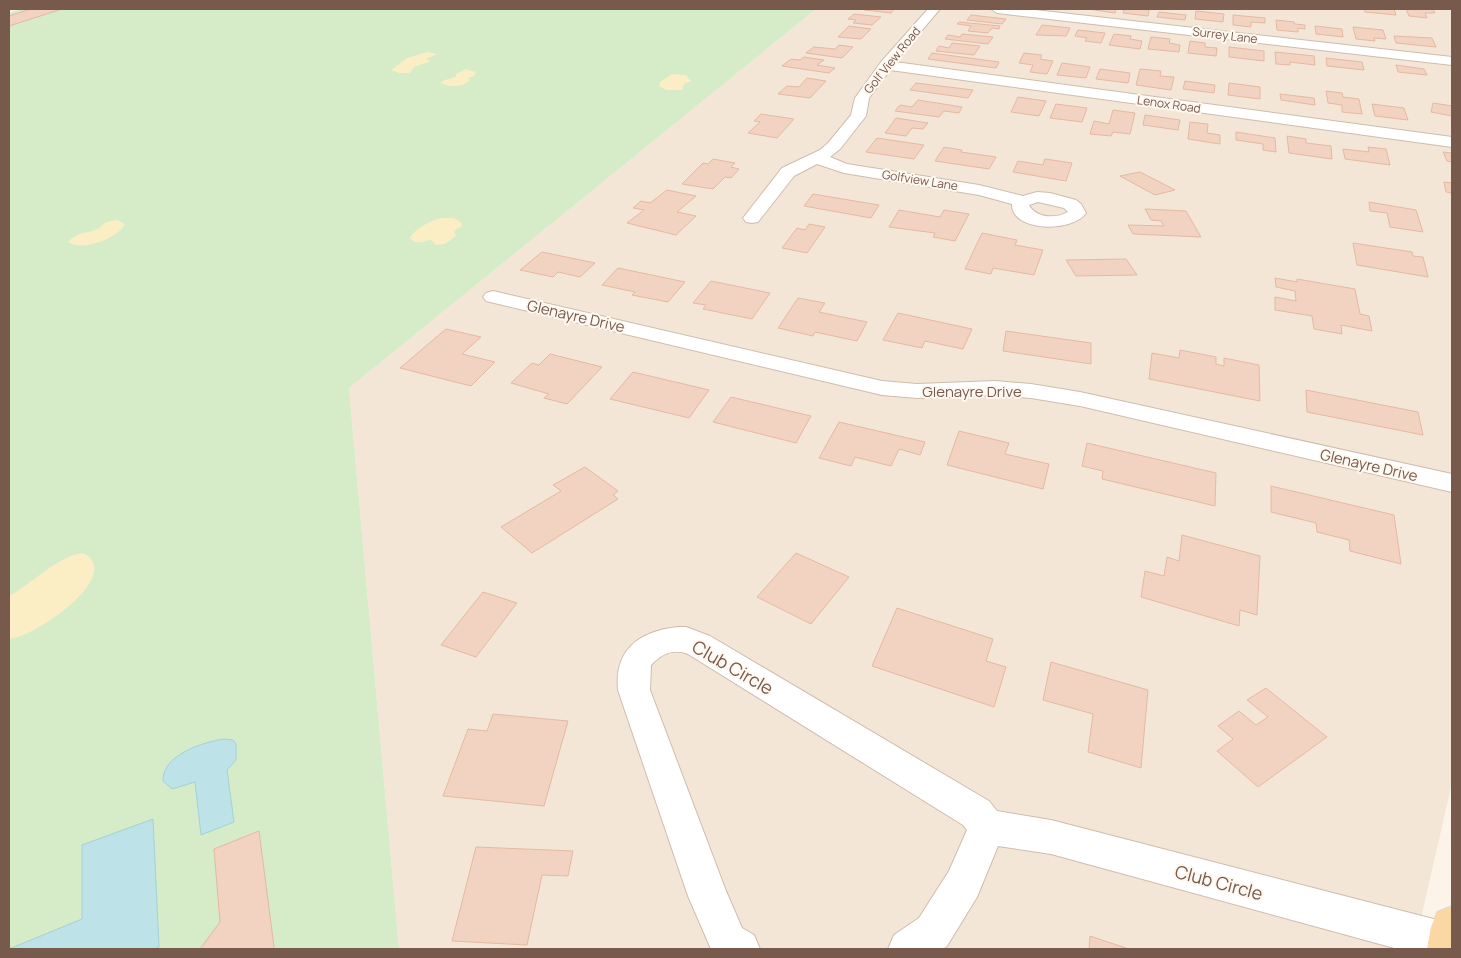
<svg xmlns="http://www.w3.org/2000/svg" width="1461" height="958" viewBox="0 0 1461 958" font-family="Manrope,sans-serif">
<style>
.residential{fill:#f4e6d7}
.green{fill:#d6ebc7}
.sand{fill:#fbedc4}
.water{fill:#bde2e7;stroke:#a3d2d8}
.building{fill:#f2d3c1;stroke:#e4b9a1}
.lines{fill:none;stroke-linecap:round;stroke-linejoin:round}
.minor-casing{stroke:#cfbcae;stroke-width:2}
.major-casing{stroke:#d9d1cd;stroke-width:1}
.minor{fill:#fff;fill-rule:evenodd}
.major{fill:#fad7a3;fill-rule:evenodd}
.labels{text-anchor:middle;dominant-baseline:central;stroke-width:4;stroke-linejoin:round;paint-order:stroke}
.far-street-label{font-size:12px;fill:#775a4c;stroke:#fff8f0}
.street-label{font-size:15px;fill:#775a4c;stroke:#fff8f0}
.near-street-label{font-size:18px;fill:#775a4c;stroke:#fff8f0}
</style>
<rect width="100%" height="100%" fill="#fcf4e9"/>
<polygon class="residential" points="816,9 1452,9 1452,783 1414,949 399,949 349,388"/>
<polygon class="green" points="21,9 816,9 349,388 399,949 9,949 9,13"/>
<g class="sand">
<polygon points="427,52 437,54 426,59 430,61 429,62 414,67 410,73 399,73 391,70 407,58"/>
<path d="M466,69l10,3 -2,4 -6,2 2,2c-7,7 -20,8 -30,3l5,-3 11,-3v-3z"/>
<polygon points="672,74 686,75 691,81 684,84 682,90 666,90 659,86 660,82"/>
<path d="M441,218h13l8,5v3l-8,5 2,5 -11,8 -9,1 -5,-5c-8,1 -15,6 -21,-2 5,-10 20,-17 31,-20z"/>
<path d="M117,220l8,4c-6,14 -44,28 -57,18 9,-10 16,-8 27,-12 8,-2 6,-9 22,-10z"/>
<path d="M83,553c44,22 -51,86 -74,86v-43c23,-12 49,-41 74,-43z"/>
</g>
<g class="water">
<path d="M224,739l9,1 3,4v16l-9,10 7,52 -33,13 -6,-53 -23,7 -9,-8c-1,-26 40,-39 61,-42z"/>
<polygon points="153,819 159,947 153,949 9,949 82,919 82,845"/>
</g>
<g class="building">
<polygon points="31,9 62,9 9,26 9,16"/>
<polygon points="865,9 894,9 891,13 864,10"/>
<polygon points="1088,9 1116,9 1115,13"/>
<polygon points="1124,9 1142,9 1149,10 1148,16 1123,13"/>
<polygon points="1364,9 1394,9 1396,15 1365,12"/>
<polygon points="1406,9 1433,9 1435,13 1425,13 1427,18 1409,16"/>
<polygon points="1196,11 1224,14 1223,22 1195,19"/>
<polygon points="1159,12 1186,15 1185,20 1157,17"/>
<polygon points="854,14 881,17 872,25 853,23 856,20 848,19"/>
<polygon points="971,15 1006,19 1002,24 967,20"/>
<polygon points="1233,15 1265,18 1265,23 1251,22 1251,27 1233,25"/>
<polygon points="1276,20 1294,22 1295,24 1305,25 1305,29 1298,28 1298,32 1277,30"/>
<polygon points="959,22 1000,26 999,29 992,28 988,33 968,31 971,26 957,24"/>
<polygon points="1042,25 1070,28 1066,36 1036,35"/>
<polygon points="849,26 871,29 861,39 838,37"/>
<polygon points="1315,26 1342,29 1343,37 1316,34"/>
<polygon points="1353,27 1383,30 1386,39 1374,38 1375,41 1356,39"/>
<polygon points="1078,30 1105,33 1101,43 1085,41 1087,38 1075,36"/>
<polygon points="962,34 993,37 988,44 945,39 948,35 960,37"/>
<polygon points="1114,34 1131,36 1130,39 1142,41 1140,49 1109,45"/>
<polygon points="1394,36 1432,38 1436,47 1396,43"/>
<polygon points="1151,37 1170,39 1169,43 1180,45 1179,52 1148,49"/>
<polygon points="1190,41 1205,43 1205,47 1217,48 1216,56 1188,53"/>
<polygon points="952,43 980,46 974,55 936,51 939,46 949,48"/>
<polygon points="839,45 853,47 842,58 806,53 814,47 835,49"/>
<polygon points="1229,47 1264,51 1264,61 1229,57"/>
<polygon points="1275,52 1314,56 1315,65 1290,62 1290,65 1276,64"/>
<polygon points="932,53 999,62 996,68 928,59"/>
<polygon points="1024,53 1042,55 1040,59 1053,61 1047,74 1030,72 1033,65 1019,63"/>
<polygon points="804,57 824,60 817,65 835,68 829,73 782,66 791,59 800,60"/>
<polygon points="1326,58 1362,62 1364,70 1327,66"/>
<polygon points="1062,63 1090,67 1086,78 1057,75"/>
<polygon points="1396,65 1424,69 1427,75 1398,72"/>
<polygon points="1100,69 1130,73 1128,83 1096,79"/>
<polygon points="1140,69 1161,71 1160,76 1174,77 1171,90 1136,85"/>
<polygon points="807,78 826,81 810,98 778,94 787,86 799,87"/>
<polygon points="1185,81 1215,85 1214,93 1183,89"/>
<polygon points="916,83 973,90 968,98 910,90"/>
<polygon points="1229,83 1260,87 1260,99 1228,95"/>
<polygon points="1326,91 1342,93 1343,97 1359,99 1362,114 1342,112 1342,105 1328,103"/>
<polygon points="1280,94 1314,98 1315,105 1281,100"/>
<polygon points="1018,97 1046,101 1039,116 1011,112"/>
<polygon points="918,100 962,107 959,113 944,111 939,117 895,111 900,105 912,107"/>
<polygon points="1433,103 1452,106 1452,116 1431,112"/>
<polygon points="1056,104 1087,108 1082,122 1050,118"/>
<polygon points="1372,104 1404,108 1408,120 1375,116"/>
<polygon points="1113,110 1135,113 1130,134 1113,132 1111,136 1090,134 1094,121 1109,124"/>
<polygon points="761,114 794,119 777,138 748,133 760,122 754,121"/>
<polygon points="1145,115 1180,120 1178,130 1143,125"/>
<polygon points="896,118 928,123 923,129 912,128 906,136 885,133"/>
<polygon points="1190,122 1208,124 1207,133 1220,135 1220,144 1188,139"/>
<polygon points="1236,132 1275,138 1276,152 1263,150 1263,144 1236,140"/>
<polygon points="1287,136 1306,139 1306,143 1331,146 1332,159 1289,153"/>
<polygon points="877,138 924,145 914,159 866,152"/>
<polygon points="944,147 962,150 961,152 996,157 989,169 935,161"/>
<polygon points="1368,147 1386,149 1390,165 1345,159 1343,149 1369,152"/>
<polygon points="1443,152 1452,153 1452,162 1447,161"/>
<polygon points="713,159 735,163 731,167 739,169 731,178 725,177 713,189 682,184 703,163 708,164"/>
<polygon points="1045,159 1072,163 1066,181 1013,172 1018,161 1043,165"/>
<polygon points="1140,172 1175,190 1155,195 1120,176"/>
<polygon points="1444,182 1452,183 1452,193 1446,192"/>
<polygon points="667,190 696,196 677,212 696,216 676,235 627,223 644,210 633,208 641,201 650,203"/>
<polygon points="813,194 879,205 871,218 804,206"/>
<polygon points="1369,202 1416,210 1423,232 1390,227 1387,213 1370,211"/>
<polygon points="1145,209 1186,211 1201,237 1133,234 1128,225 1164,226 1161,221 1151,220"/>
<polygon points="899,210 940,217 944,210 969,214 955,241 933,237 935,233 889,227"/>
<polygon points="809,224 825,227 807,253 782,248 797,228 805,230"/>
<polygon points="982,233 1017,240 1015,245 1043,250 1034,275 993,268 991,274 965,269"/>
<polygon points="1353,243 1412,252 1413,256 1423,257 1428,277 1357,265"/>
<polygon points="542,252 595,263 580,277 558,272 553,277 520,270"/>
<polygon points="1126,259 1137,275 1076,276 1066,260"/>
<polygon points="618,268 685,282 668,302 632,295 635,292 602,285"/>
<polygon points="1275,278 1297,282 1297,279 1355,289 1360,314 1369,316 1372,331 1341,325 1342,334 1314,329 1312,316 1275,310 1275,297 1296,301 1295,291 1276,287"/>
<polygon points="711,281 770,293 752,319 703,309 706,305 693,303"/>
<polygon points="798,298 825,303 819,312 867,322 857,341 815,332 813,336 778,328"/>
<polygon points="898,313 972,329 963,349 925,341 922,348 883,340"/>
<polygon points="446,329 481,337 462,354 495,362 471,386 400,368"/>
<polygon points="1006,331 1091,343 1091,364 1003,351"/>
<polygon points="1180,350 1216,357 1216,364 1224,366 1224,358 1259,365 1260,401 1149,379 1152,353 1179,358"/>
<polygon points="550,354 602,367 567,404 544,398 549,394 511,383 532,363 539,365"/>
<polygon points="633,372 709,390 689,418 610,399"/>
<polygon points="1306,390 1418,412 1423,435 1307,412"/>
<polygon points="731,397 811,416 796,443 713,422"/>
<polygon points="839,422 925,442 920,455 899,449 891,466 855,457 851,466 819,458"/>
<polygon points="959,431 1009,443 1005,454 1049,464 1043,489 947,465"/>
<polygon points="1087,443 1216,473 1215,506 1102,479 1103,471 1082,466"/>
<polygon points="585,467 618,491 613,495 618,499 532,553 501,527 561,491 553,485"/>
<polygon points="1271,486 1394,515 1401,564 1350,551 1349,540 1317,532 1316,523 1271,512"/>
<polygon points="1182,535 1260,556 1257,615 1240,610 1239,626 1141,597 1145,571 1164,576 1167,557 1179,561"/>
<polygon points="796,553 849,577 811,624 757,597"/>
<polygon points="483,592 517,603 476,657 441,645"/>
<polygon points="897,608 993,639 986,661 1006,667 994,707 872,666"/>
<polygon points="1051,662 1148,690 1141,768 1088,752 1093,714 1043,700"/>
<polygon points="1266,688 1327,737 1258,787 1217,751 1233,739 1218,726 1239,711 1256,725 1268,717 1247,700"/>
<polygon points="493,714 568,721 544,806 443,796 468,729 487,731"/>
<polygon points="259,831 274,947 272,949 200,949 220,922 214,849"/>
<polygon points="476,847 573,851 568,876 542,875 527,945 452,941"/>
<polygon points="1090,936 1129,949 1089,949"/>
</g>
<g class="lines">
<g class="minor-casing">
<g id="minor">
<path d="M928,9h12l-45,53 557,75v10l-562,-77 -21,28 -3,18 -26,33 -10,8 17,7 132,21 44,11 14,-4 13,1 26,7 5,4 5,9c-14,20 -75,19 -74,-9l-33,-9 -135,-22 -27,-9 -23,12 -36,46 -6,1 -6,-1 -3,-4 39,-50 38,-18 8,-7 23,-28 4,-17 26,-36zM1038,202l26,6 4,4c-12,7 -33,6 -39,-7z"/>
<polygon points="991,9 1026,9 1452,57 1452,65 997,13"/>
<polygon points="493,291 882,381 917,384 995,381 1031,384 1080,392 1452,474 1452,492 1080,406 1031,398 995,395 917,398 882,395 486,301 483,297 486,293"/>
<path d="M678,627h8l24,9 279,165 8,10 54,9 398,103 3,1v25h-54l-347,-95 -53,-8 -21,51 -30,49 -4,3h-55l6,-14 25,-17 30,-47 18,-41 -4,-5 -275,-171c-14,-6 -27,0 -37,11l-1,25 76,201 16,37 12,7 6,14h-49l-23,-53 -70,-206c-4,-41 22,-59 60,-63z"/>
</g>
</g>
<g class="major-casing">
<polygon id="major" points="1452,906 1452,949 1427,949 1431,927 1437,912"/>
</g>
<use href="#minor" class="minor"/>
<use href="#major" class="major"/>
</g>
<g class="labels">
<g class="far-street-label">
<text transform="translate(1225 35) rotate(7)">Surrey Lane</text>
<text transform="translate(892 60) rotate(-51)">Golf View Road</text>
<text transform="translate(1169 104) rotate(8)">Lenox Road</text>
<text transform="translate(920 180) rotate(9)">Golfview Lane</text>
</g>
<g class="street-label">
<text transform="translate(576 316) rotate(13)">Glenayre Drive</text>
<text x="972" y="391">Glenayre Drive</text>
<text transform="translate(1369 465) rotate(13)">Glenayre Drive</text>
</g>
<g class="near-street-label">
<text transform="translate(733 667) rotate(30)">Club Circle</text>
<text transform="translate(1219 882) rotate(15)">Club Circle</text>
</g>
</g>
<rect width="1461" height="958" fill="none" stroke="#775a4c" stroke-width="20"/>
</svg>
